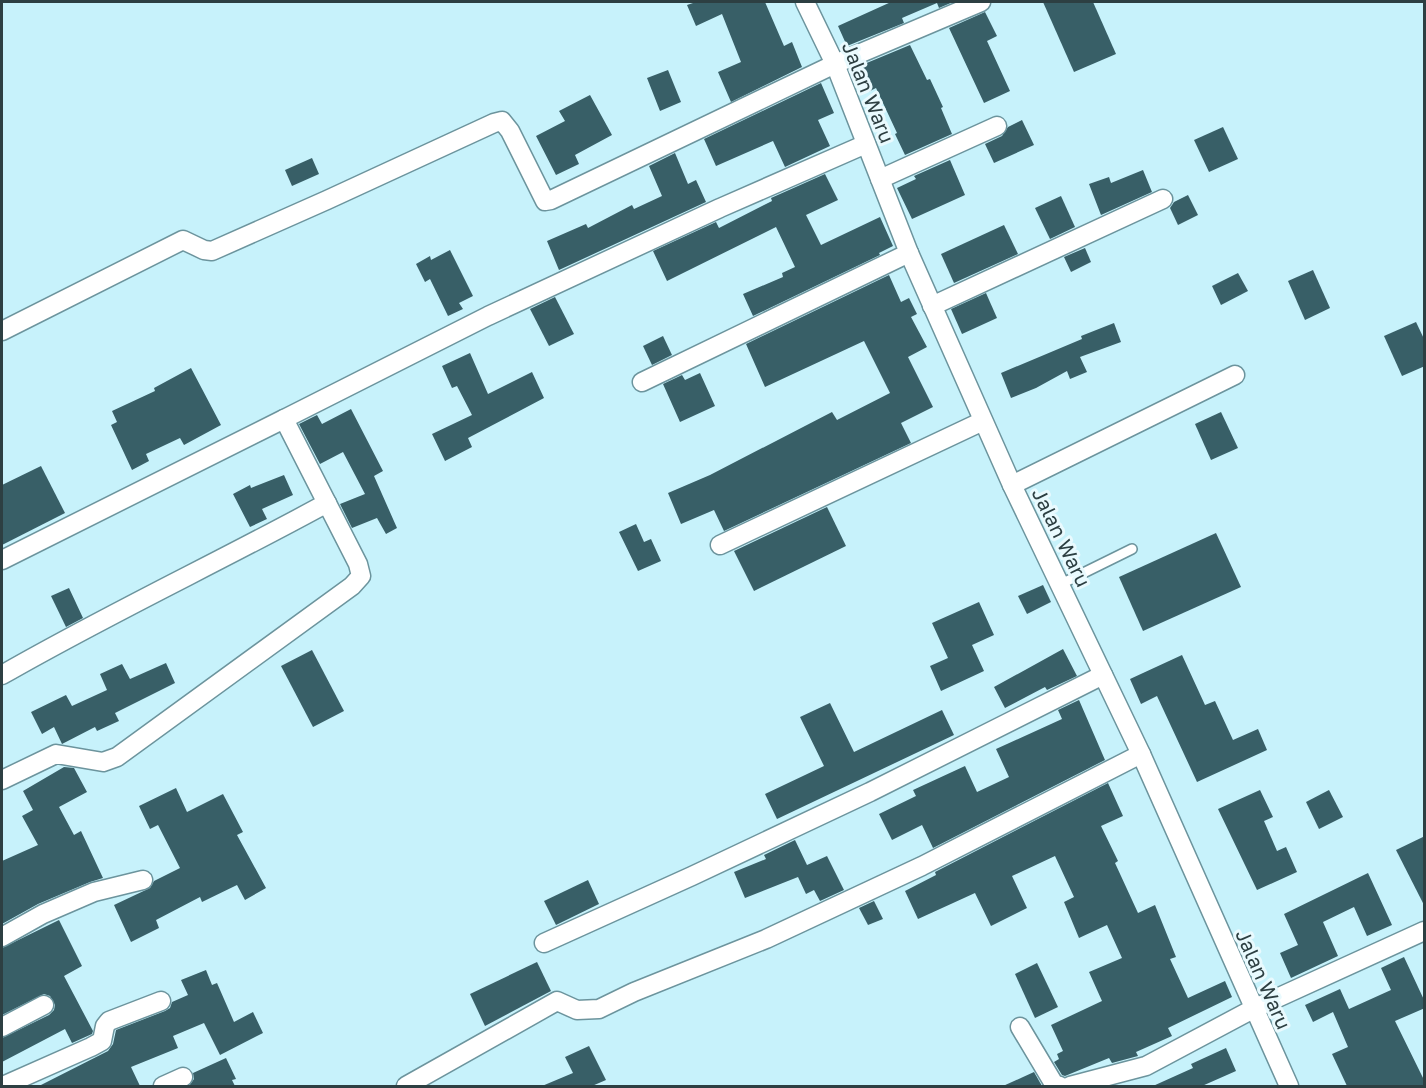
<svg xmlns="http://www.w3.org/2000/svg" width="1426" height="1088" viewBox="0 0 1426 1088" font-family="'Golos Text',sans-serif">
<style>
.building{fill:#385f67}
.lines{fill:none;stroke-linecap:round;stroke-linejoin:round}
.service-casing{stroke:#6c949d;stroke-width:12}
.minor-casing{stroke:#6c949d;stroke-width:21}
.service{stroke:#fff;stroke-width:9}
.minor{stroke:#fff;stroke-width:18}
.labels{text-anchor:middle;dominant-baseline:central;stroke-width:6;stroke-linejoin:round;paint-order:stroke}
.street-label{font-size:20px;fill:#2d3f42;stroke:#e9fafe}
</style>
<rect width="100%" height="100%" fill="#c7f2fb"/>
<g class="building">
<polygon points="696,2 765,2 784,46 792,42 802,67 731,102 718,72 741,62 722,14 696,26 687,5"/>
<polygon points="891,2 953,2 939,8 937,3 902,18 904,23 847,46 838,26"/>
<polygon points="1043,2 1093,2 1116,54 1074,72"/>
<polygon points="985,12 997,36 987,41 1010,91 984,103 949,28"/>
<polygon points="910,45 927,80 930,79 943,107 941,108 952,134 905,155 895,134 897,133 876,88 868,92 856,69 857,67"/>
<polygon points="668,70 681,102 660,111 647,78"/>
<polygon points="821,83 834,113 818,120 830,146 785,167 773,141 716,166 704,139"/>
<polygon points="590,95 612,135 575,155 579,164 556,175 536,136 565,121 559,111"/>
<polygon points="1022,120 1034,145 994,163 985,144 1002,136 1008,127"/>
<polygon points="1223,127 1238,159 1209,172 1194,140"/>
<polygon points="675,153 688,184 696,180 706,202 559,270 547,241 586,224 588,228 632,205 634,209 662,196 649,166"/>
<polygon points="312,158 319,174 292,186 285,170"/>
<polygon points="950,160 965,195 912,219 897,188 916,179 914,176"/>
<polygon points="1143,170 1152,192 1101,215 1089,184 1109,177 1111,183"/>
<polygon points="825,174 838,200 806,215 821,245 880,217 893,246 879,253 880,255 753,316 743,294 783,277 782,273 795,267 776,227 667,281 653,251 716,222 719,228 772,201 771,198"/>
<polygon points="1188,195 1198,215 1178,225 1170,208 1174,202"/>
<polygon points="1061,196 1075,227 1050,239 1035,208"/>
<polygon points="1004,225 1018,254 954,283 941,254"/>
<polygon points="1085,248 1091,262 1071,272 1064,257"/>
<polygon points="450,250 473,296 459,303 463,309 448,316 430,279 425,282 416,264 430,256 431,260"/>
<polygon points="1313,270 1330,308 1305,320 1288,281"/>
<polygon points="1238,273 1248,291 1221,305 1212,286"/>
<polygon points="889,275 901,302 909,298 917,314 911,317 927,347 908,357 933,407 901,423 911,443 724,531 714,510 681,524 668,493 710,475 832,412 837,420 890,393 864,341 765,387 746,344"/>
<polygon points="986,293 997,318 962,334 951,309"/>
<polygon points="555,297 574,334 549,346 530,309"/>
<polygon points="1416,322 1425,341 1425,366 1402,376 1384,336"/>
<polygon points="1114,323 1121,342 1080,357 1087,372 1070,379 1067,371 1036,388 1011,398 1001,373 1082,339 1081,336"/>
<polygon points="663,336 672,355 652,365 643,346"/>
<polygon points="470,353 488,394 532,372 544,398 468,438 472,447 445,461 432,434 472,415 457,386 452,388 442,366"/>
<polygon points="191,368 221,425 184,445 180,438 146,454 149,461 132,470 111,425 117,422 112,411 155,391 154,388"/>
<polygon points="700,373 715,406 680,422 663,384 682,375 685,380"/>
<polygon points="351,409 383,471 374,476 397,528 386,534 377,518 352,528 340,504 365,494 343,452 320,464 299,424 317,415 322,424"/>
<polygon points="1221,412 1238,448 1211,460 1195,424"/>
<polygon points="41,466 65,513 2,545 2,485"/>
<polygon points="284,475 293,495 262,509 267,519 250,527 233,494 250,485 251,488"/>
<polygon points="827,507 846,546 754,591 734,551"/>
<polygon points="636,524 644,542 651,539 661,561 638,571 619,532"/>
<polygon points="1216,533 1241,587 1143,631 1119,577"/>
<polygon points="1043,585 1051,602 1027,614 1018,596"/>
<polygon points="69,588 83,618 66,627 51,596"/>
<polygon points="979,602 994,635 972,645 984,671 941,691 930,666 948,658 932,623"/>
<polygon points="1063,649 1077,676 1047,690 1045,687 1005,708 994,687"/>
<polygon points="312,650 344,711 313,727 281,666"/>
<polygon points="1182,655 1205,705 1215,701 1233,740 1258,729 1267,750 1197,782 1157,696 1141,704 1130,679"/>
<polygon points="166,663 175,683 115,713 119,721 97,731 95,727 62,744 54,727 42,734 31,712 66,695 72,706 107,690 100,674 122,664 130,679"/>
<polygon points="1079,700 1105,760 933,848 922,825 892,840 879,814 916,796 913,790 965,766 977,792 1009,777 996,749 1062,719 1058,710"/>
<polygon points="830,703 854,752 942,710 954,735 777,819 765,794 824,766 800,717"/>
<polygon points="64,767 74,768 87,792 59,807 74,835 81,831 103,878 90,882 38,904 2,924 2,861 38,845 22,816 33,810 23,791"/>
<polygon points="1108,783 1123,816 1101,826 1118,861 1115,863 1138,913 1155,905 1176,957 1170,959 1188,998 1225,981 1232,997 1168,1028 1172,1036 1136,1052 1138,1056 1112,1063 1109,1058 1065,1076 1062,1075 1054,1062 1059,1059 1057,1054 1063,1051 1051,1025 1102,1001 1089,972 1122,958 1107,925 1079,938 1064,902 1074,897 1055,856 1012,876 1027,908 991,926 975,893 918,919 905,891 936,875 935,872"/>
<polygon points="176,788 187,812 223,794 243,832 237,835 266,888 245,900 237,885 202,902 200,897 156,920 159,928 131,942 114,905 150,888 154,881 180,868 158,825 150,829 139,806"/>
<polygon points="1260,790 1273,817 1264,821 1277,851 1286,847 1297,872 1257,890 1218,809"/>
<polygon points="1329,790 1343,817 1319,829 1306,802"/>
<polygon points="1425,836 1425,907 1396,850"/>
<polygon points="795,840 807,865 827,856 844,890 820,901 814,890 806,894 798,877 745,898 734,872 766,859 764,855"/>
<polygon points="1368,873 1392,925 1367,936 1354,907 1323,922 1338,956 1291,978 1280,953 1298,945 1284,914"/>
<polygon points="588,880 599,904 556,925 544,901"/>
<polygon points="874,901 883,919 868,925 859,908"/>
<polygon points="59,920 82,966 64,976 93,1031 92,1034 72,1043 65,1029 2,1062 2,1038 49,1015 54,1010 55,1005 50,996 44,994 2,1015 2,948"/>
<polygon points="1404,957 1425,1002 1425,1008 1395,1021 1425,1082 1425,1086 1347,1086 1332,1054 1348,1047 1333,1012 1313,1022 1305,1005 1340,989 1349,1009 1391,990 1381,968"/>
<polygon points="537,962 551,991 485,1026 470,994"/>
<polygon points="1037,963 1058,1007 1035,1018 1015,974"/>
<polygon points="206,970 212,985 217,983 234,1022 253,1012 263,1033 220,1055 204,1023 173,1036 178,1048 131,1067 140,1086 39,1086 108,1051 113,1044 116,1030 165,1011 170,1008 172,1002 188,995 181,980"/>
<polygon points="589,1046 606,1080 592,1086 542,1086 573,1073 565,1057"/>
<polygon points="1226,1048 1236,1071 1202,1086 1153,1086 1193,1068 1191,1064"/>
<polygon points="226,1058 236,1079 232,1080 235,1086 189,1086 194,1079 193,1073"/>
<polygon points="1034,1072 1042,1086 1003,1086"/>
</g>
<g class="lines">
<g class="service-casing">
<polyline id="service" points="1059,585 1132,549"/>
</g>
<g class="minor-casing">
<g id="minor">
<polyline points="805,2 835,64 909,253 1012,485 1141,754 1289,1086"/>
<polyline points="880,179 997,126"/>
<polyline points="932,306 1163,199"/>
<polyline points="2,331 183,240 204,250 212,251 327,200 494,123 502,121 510,131 545,201 551,200 835,64 981,2"/>
<polyline points="642,382 909,253"/>
<polyline points="1012,485 1235,375"/>
<polyline points="720,545 983,421"/>
<polyline points="2,560 284,419"/>
<path d="M2,675c106,-61 217,-113 325,-172"/>
<polyline points="2,780 56,754 103,762 117,757 352,586 361,576 358,564 284,419 488,316 720,208 866,144"/>
<polyline points="2,937 43,914 94,892 143,880"/>
<polyline points="544,943 692,876 870,792 1103,675"/>
<polyline points="2,1027 44,1005"/>
<polyline points="1020,1027 1054,1084 1060,1086"/>
<polyline points="3,1086 91,1047 102,1041 105,1026 109,1021 161,1001"/>
<polyline points="163,1086 183,1077"/>
<polyline points="406,1086 557,1001 577,1010 599,1009 634,992 766,939 922,866 1141,754"/>
<polyline points="1070,1086 1146,1066 1253,1009 1424,931"/>
</g>
</g>
<use href="#service" class="service"/>
<use href="#minor" class="minor"/>
</g>
<g class="labels">
<g class="street-label">
<text transform="translate(869 92) rotate(68)">Jalan Waru</text>
<text transform="translate(1062 537) rotate(64)">Jalan Waru</text>
<text transform="translate(1264 979) rotate(66)">Jalan Waru</text>
</g>
</g>
<rect width="1426" height="1088" fill="none" stroke="#2d3f42" stroke-width="6"/>
</svg>
